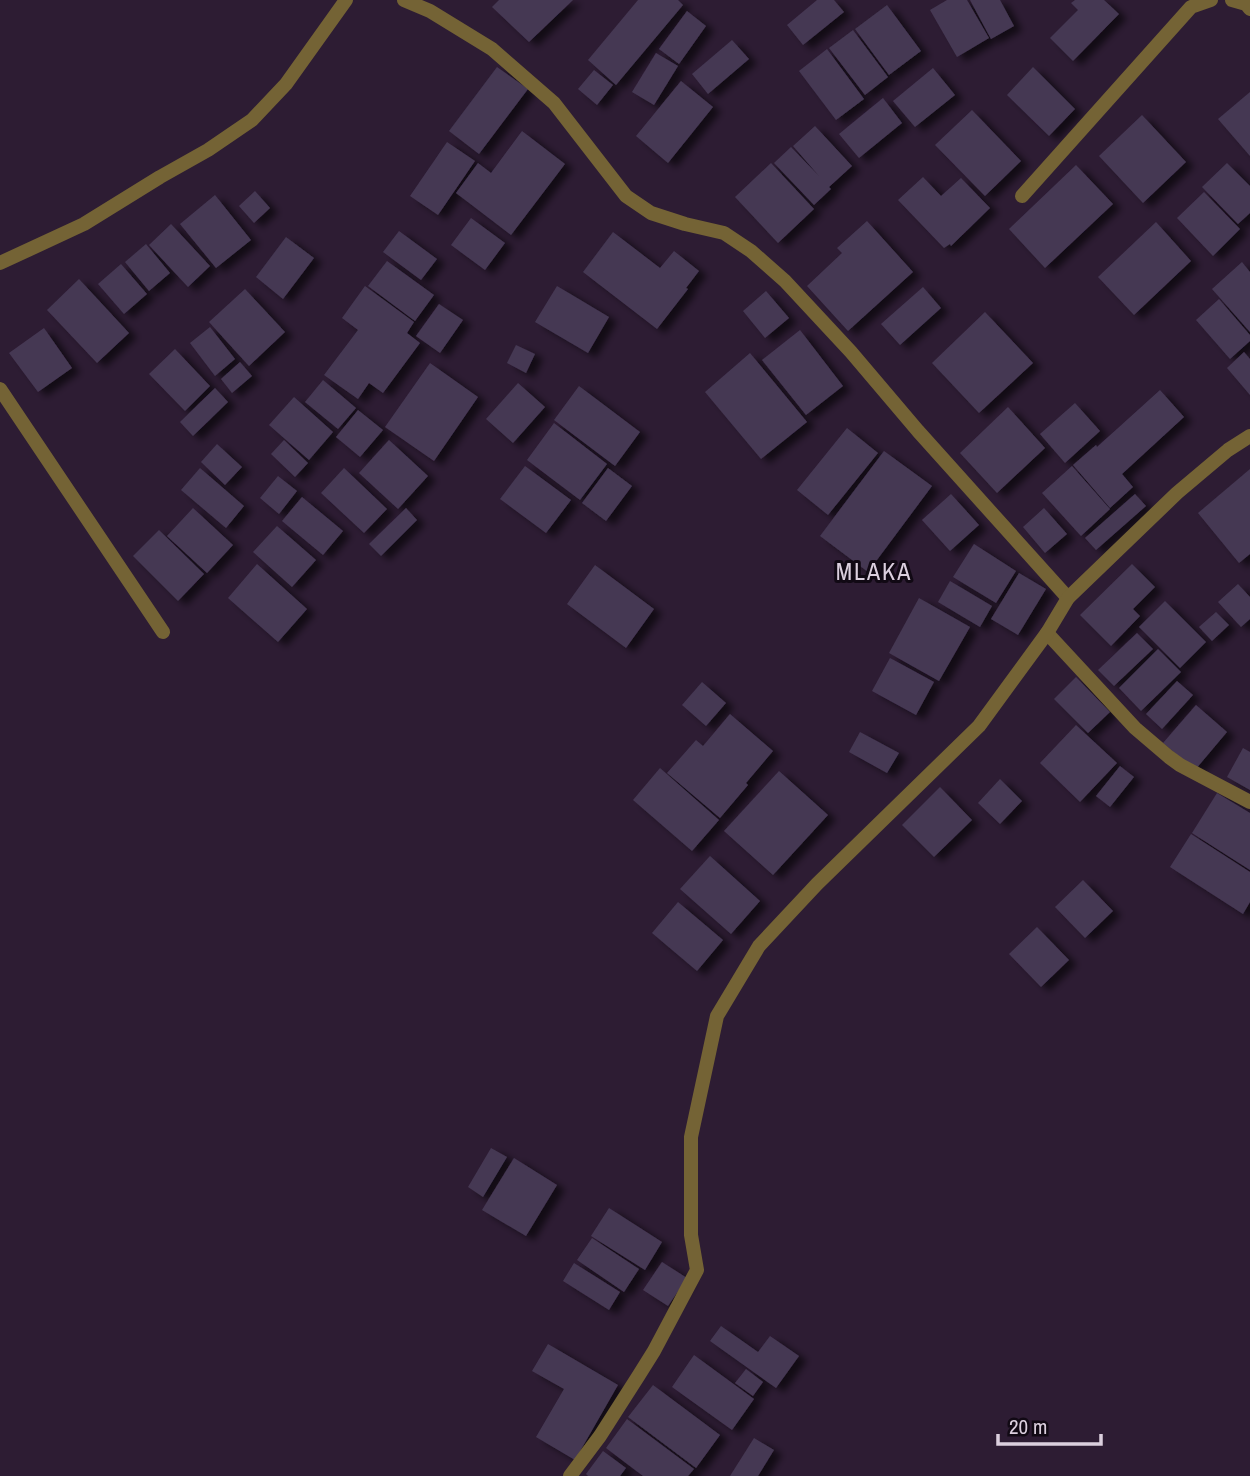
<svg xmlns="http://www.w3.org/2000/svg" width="1250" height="1476" viewBox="0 0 1250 1476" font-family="'Archivo Narrow',sans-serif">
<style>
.building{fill:#453853;filter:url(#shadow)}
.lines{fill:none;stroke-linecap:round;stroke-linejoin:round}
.street{stroke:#746335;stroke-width:14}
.labels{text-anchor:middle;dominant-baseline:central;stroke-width:6;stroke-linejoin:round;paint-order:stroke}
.quarter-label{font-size:24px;letter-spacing:2px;fill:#dbcfde;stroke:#110914}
</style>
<defs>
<filter id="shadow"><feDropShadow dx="8" dy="4.5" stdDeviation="3.5" flood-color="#0009"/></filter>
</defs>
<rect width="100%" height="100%" fill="#2d1c33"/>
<g class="building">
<polygon points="499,0 573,0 529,42 492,7"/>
<polygon points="638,0 678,0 683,5 616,85 588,60"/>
<polygon points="817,0 834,0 844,12 803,45 787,25"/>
<polygon points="947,0 967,0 989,38 957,57 930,10"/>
<polygon points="970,0 1000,0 1014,26 991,39"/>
<polygon points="1075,0 1104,0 1119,14 1073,61 1050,38 1078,10 1071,3"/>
<polygon points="887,5 921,51 889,75 855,29"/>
<polygon points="687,11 706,26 679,64 659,49"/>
<polygon points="853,30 888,77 865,95 829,48"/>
<polygon points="732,40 749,59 708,94 692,74"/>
<polygon points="827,49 864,99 836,120 799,71"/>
<polygon points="656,53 678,66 654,105 632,92"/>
<polygon points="497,67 528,89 479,154 449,131"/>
<polygon points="1033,67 1075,109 1049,136 1007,95"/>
<polygon points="933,68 955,95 915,127 893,101"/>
<polygon points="594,70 613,85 597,105 578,89"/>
<polygon points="681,81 713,107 668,163 636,136"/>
<polygon points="1250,92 1250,156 1218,119"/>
<polygon points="883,98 902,123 859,158 839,134"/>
<polygon points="972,110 1021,161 985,196 935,145"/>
<polygon points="1142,115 1186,162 1143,203 1099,156"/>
<polygon points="815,126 852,166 829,187 831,189 814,205 774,163 791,147 819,176 793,146"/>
<polygon points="522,131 565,164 511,235 456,193 478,163 491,173"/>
<polygon points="447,142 475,161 438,215 410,196"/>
<polygon points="771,163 814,209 778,243 735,197"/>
<polygon points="1227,163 1250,186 1250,213 1238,224 1202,187"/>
<polygon points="1076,165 1113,204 1045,268 1009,229"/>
<polygon points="923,177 941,196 961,178 990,208 951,246 950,244 944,248 898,200"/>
<polygon points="255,191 270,208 254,223 239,206"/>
<polygon points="1204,192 1240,229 1213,256 1177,218"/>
<polygon points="215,195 251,240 216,268 180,224"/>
<polygon points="471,218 505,243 485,270 451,245"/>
<polygon points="867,221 913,272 848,331 807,286 842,253 837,248"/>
<polygon points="1156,222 1191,261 1134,315 1098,277"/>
<polygon points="171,224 210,266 188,287 149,245"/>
<polygon points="399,231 437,259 421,280 383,252"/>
<polygon points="613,232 660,268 674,251 699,271 686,288 688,289 657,329 583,272"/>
<polygon points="286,237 314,258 283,299 256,277"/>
<polygon points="146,244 170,273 149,291 125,262"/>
<polygon points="387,261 434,295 415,321 368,286"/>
<polygon points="1242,262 1250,272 1250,332 1212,289"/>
<polygon points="121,264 147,294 124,314 98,284"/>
<polygon points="79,279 129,333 97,363 47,310"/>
<polygon points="365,286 414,322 407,333 420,343 383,393 369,383 358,399 324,375 358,330 342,318"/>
<polygon points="557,286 609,317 588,353 535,322"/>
<polygon points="923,287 941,308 900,345 881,324"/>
<polygon points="245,289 285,332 249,366 209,322"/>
<polygon points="766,291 789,318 765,338 743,311"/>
<polygon points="1219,299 1250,335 1250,341 1230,359 1196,320"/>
<polygon points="439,304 463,320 440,353 416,336"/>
<polygon points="985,312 1033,363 979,413 932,363"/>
<polygon points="210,327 235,359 215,376 190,343"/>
<polygon points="44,328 72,368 38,392 9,353"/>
<polygon points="800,330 843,386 806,415 762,360"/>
<polygon points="516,345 535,354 526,373 507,363"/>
<polygon points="175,349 210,386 185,411 149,374"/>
<polygon points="1244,352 1250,359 1250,395 1227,368"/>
<polygon points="750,353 807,422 761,459 705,392"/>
<polygon points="240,362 252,376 232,393 221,379"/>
<polygon points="430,363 478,397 434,461 385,427"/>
<polygon points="323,380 356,408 338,429 305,402"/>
<polygon points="518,383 545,407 513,443 486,419"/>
<polygon points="579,386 640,432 615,466 554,420"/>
<polygon points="215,388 228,402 193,436 180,422"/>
<polygon points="1160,390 1184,417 1122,474 1133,487 1110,508 1073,465 1096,445 1097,447"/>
<polygon points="294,397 333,432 309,460 269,425"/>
<polygon points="1075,403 1100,431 1065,463 1040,434"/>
<polygon points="1008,407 1045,448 997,493 960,453"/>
<polygon points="358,410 383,430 360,457 336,437"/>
<polygon points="554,423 607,464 580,500 527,460"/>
<polygon points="847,428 878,453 828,515 797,490"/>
<polygon points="284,440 308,463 295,477 271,454"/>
<polygon points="389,440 428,476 398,509 359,473"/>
<polygon points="217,444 242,467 225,485 201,462"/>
<polygon points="884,451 932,486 868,572 820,536"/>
<polygon points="525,466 571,500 546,533 500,499"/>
<polygon points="1072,466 1110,509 1081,536 1042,493"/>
<polygon points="200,468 244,506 226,528 181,490"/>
<polygon points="344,468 387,509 364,533 321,493"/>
<polygon points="608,468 632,486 606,521 582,503"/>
<polygon points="1250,469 1250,554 1239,563 1198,513"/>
<polygon points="278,476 297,491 279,514 260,498"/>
<polygon points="951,494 979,525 950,551 922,520"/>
<polygon points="1135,494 1146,506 1096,550 1085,538"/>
<polygon points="302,497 343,531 323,555 282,521"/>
<polygon points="193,508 233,545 207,573 167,536"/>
<polygon points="406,508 417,520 381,556 369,544"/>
<polygon points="1044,508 1067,534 1045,553 1023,527"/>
<polygon points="277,526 316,560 292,587 253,552"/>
<polygon points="159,530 204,574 178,601 133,556"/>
<polygon points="974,544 1016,571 996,603 953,577"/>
<polygon points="257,564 307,609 278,642 228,598"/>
<polygon points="1132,564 1155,587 1133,609 1140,616 1111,646 1080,615"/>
<polygon points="595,565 654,609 626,648 567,604"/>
<polygon points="1019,573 1046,589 1018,635 991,619"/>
<polygon points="950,581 992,606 980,627 938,602"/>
<polygon points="1238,584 1250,597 1250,619 1241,627 1218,602"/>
<polygon points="919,598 970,627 939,681 889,653"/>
<polygon points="1165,601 1206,642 1180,668 1139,627"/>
<polygon points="1216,612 1229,625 1212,641 1199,627"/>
<polygon points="1137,633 1153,649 1114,686 1098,670"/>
<polygon points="1158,649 1181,672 1141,711 1119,688"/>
<polygon points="890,658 934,682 916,715 872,691"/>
<polygon points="1076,677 1110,712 1088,733 1054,699"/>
<polygon points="1177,681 1193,695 1162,729 1146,714"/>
<polygon points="702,682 726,703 706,726 682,705"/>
<polygon points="1196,705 1227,732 1195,770 1163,743"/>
<polygon points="730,714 773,751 746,783 748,785 720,818 667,773 696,740 703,746"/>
<polygon points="1076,725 1117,763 1080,802 1040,763"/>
<polygon points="860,732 899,753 887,773 849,752"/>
<polygon points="1243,748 1250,752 1250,790 1227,777"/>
<polygon points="1120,766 1134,777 1110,807 1096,796"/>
<polygon points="660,768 719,820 692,851 633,800"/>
<polygon points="779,771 828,815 773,875 724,831"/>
<polygon points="1000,779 1022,801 1000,824 978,803"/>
<polygon points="940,787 972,820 934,857 902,825"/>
<polygon points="1217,793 1250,813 1250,870 1192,833"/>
<polygon points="1191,834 1250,872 1250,902 1243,914 1170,867"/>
<polygon points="710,856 760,901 731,934 680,889"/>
<polygon points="1083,880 1113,911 1085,938 1055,907"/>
<polygon points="678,902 723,940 697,971 652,933"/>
<polygon points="1037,927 1069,960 1041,987 1009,954"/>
<polygon points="491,1148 507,1157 483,1197 468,1187"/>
<polygon points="514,1158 557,1185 526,1236 482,1210"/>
<polygon points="609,1208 662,1242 645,1270 591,1236"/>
<polygon points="592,1238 639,1269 624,1292 577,1260"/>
<polygon points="662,1262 687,1278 668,1306 643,1290"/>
<polygon points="574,1263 620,1292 609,1310 563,1281"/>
<polygon points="721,1326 758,1352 770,1336 799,1356 776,1388 710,1341"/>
<polygon points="548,1344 618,1385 575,1460 536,1437 564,1389 532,1371"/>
<polygon points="694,1355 754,1399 732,1430 672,1387"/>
<polygon points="746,1369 763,1382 753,1396 735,1383"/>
<polygon points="653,1385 720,1435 696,1468 628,1417"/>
<polygon points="627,1419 694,1469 688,1476 643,1476 606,1448"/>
<polygon points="754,1438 774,1450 758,1476 730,1476"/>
<polygon points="603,1451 626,1468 620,1476 588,1476 586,1474"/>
</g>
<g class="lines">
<g class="street">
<polyline points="404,0 430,11 492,49 554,103 626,196 651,213 685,224 724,233 751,251 785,281 851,352 918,431 1068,598"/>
<polyline points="1232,0 1246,4 1250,9"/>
<polyline points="1022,196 1191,7 1211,0"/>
<polyline points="0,263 84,224 160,177 208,150 252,120 286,84 346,0"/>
<polyline points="0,389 163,632"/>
<polyline points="1047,633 1135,728 1169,757 1180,765 1250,802"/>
<polyline points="570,1476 600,1436 639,1375 654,1351 697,1270 691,1235 691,1137 717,1016 759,946 817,884 979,726 1047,633 1068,598 1177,493 1228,450 1250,436"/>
</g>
</g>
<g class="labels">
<g class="quarter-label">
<text x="874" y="571">MLAKA</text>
</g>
</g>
<path d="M998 1434v10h103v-10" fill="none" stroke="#dbcfde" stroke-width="3.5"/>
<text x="1009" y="1434" font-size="21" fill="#dbcfde" stroke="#110914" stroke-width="5" paint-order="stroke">20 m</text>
</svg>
